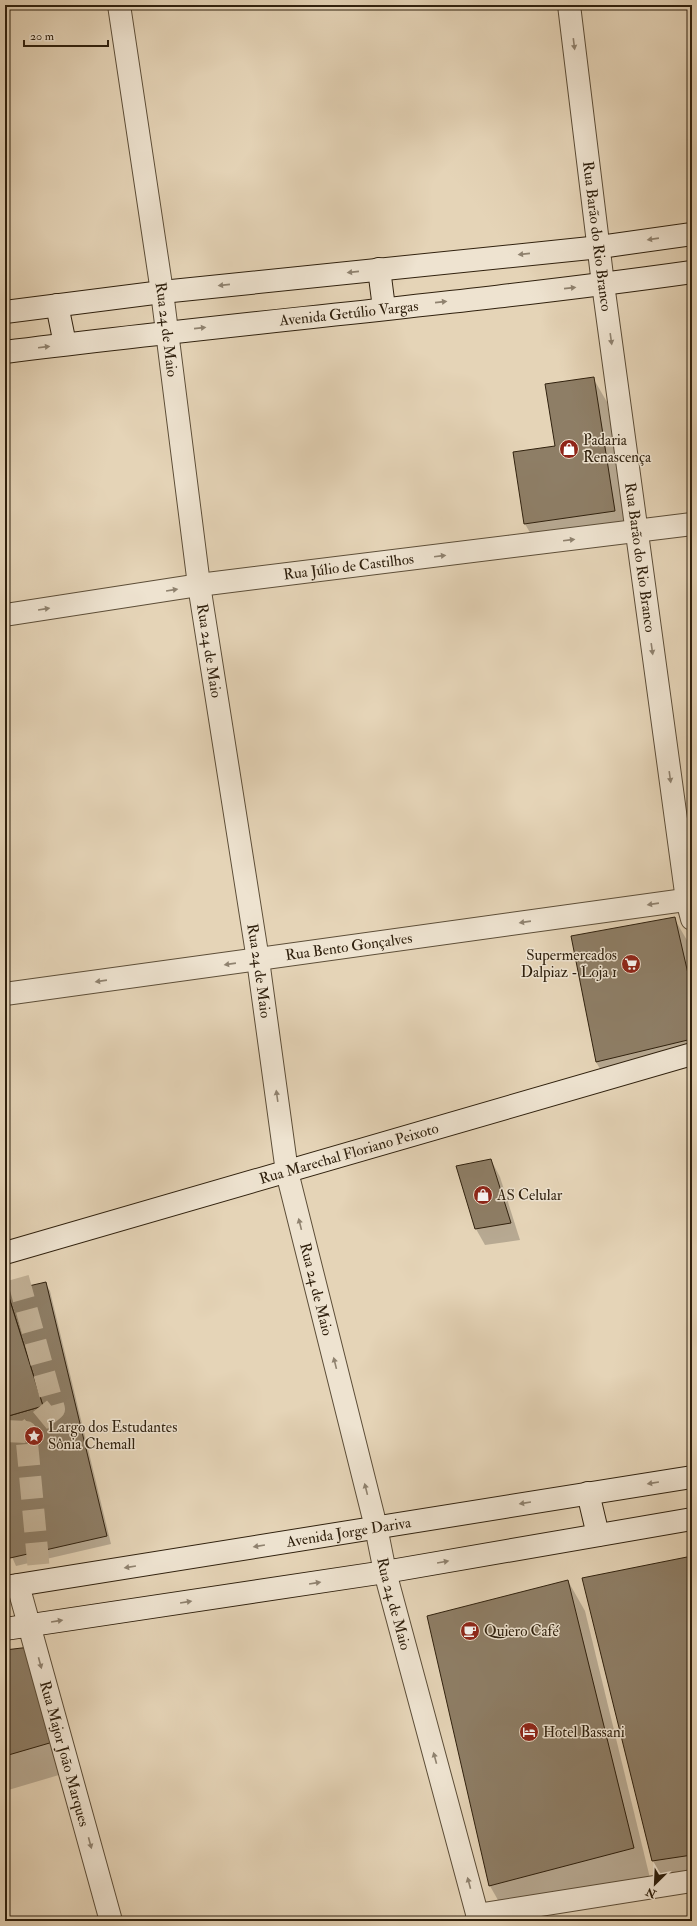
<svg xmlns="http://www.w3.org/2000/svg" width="697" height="1926" viewBox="0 0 697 1926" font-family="'IM FELL Double Pica',serif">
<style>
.shadow{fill:#0003}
.building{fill:#8e7e66;stroke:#30210e}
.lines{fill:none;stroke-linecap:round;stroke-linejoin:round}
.street-tunnel{stroke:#c1b095;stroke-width:22;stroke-dasharray:22 11;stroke-linecap:butt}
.street-casing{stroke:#5d4e38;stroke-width:24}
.secondary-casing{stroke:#30210e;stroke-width:24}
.street{stroke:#eee3d0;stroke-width:22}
.secondary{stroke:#eee3d0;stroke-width:22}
.oneway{fill:#8f826f}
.labels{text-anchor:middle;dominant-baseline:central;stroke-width:3;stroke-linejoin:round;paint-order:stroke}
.street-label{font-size:15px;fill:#30210e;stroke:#eee3d0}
.poi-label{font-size:15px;fill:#30210e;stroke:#eee3d0;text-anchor:start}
</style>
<rect width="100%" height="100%" fill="#e5d4b7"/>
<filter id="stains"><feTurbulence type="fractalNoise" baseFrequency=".005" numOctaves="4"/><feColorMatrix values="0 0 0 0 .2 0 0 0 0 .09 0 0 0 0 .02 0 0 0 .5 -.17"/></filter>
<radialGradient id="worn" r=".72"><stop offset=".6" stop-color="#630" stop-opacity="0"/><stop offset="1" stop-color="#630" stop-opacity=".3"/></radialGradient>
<g class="shadow">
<polygon points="593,378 607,402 628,535 539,548 525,524 556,447"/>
<polygon points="674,918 688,942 692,958 692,1066 610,1086 596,1062"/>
<polygon points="491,1160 500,1177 520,1240 485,1245 476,1229"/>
<polygon points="45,1283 50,1291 111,1544 16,1566 5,1541 5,1292"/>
<polygon points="692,1557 692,1888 671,1891 653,1861 583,1578"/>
<polygon points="568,1581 585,1611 650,1878 507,1916 490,1886"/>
<polygon points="5,1651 69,1772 5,1791"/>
</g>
<g class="building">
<polygon points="594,377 615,511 524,524 513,452 555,446 545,384"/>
<polygon points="675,917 692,991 692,1039 596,1062 571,936"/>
<polygon points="491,1159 511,1223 475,1229 456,1166"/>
<polygon points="46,1282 107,1536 10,1558 5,1544 5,1417 43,1406 7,1291"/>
<polygon points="5,1291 7,1291 43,1406 5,1417"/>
<polygon points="692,1556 692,1855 652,1861 582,1578"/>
<polygon points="568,1580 634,1848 489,1886 427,1616"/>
<polygon points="30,1647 53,1742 5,1756 5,1650"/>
</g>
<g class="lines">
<g class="street-tunnel">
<polyline points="18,1278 54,1409 26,1432"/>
<polyline points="5,1431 26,1432 40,1582"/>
</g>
<g class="street-casing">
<g id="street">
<path id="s1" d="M119,5l43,287 37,293 59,375 29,212 89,355 9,45 94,349"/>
<path id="s2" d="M569,5l34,279 84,616 5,19"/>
<path id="s3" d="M5,615l194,-30 493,-61"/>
<path id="s4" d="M5,994l687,-95"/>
<path id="s5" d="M18,1585l93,336"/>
<polyline points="477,1915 692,1881"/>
</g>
</g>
<g class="secondary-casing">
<g id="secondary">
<polyline points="379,269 384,308"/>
<polyline points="57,305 65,344"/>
<polyline points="5,312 162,292 600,247 692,234"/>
<path id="s6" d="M5,352c229,-29 459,-48 687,-80"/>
<path id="s7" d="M5,1253l687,-199"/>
<polyline points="588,1493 598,1535"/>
<path id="s8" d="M5,1587l687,-110"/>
<polyline points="5,1629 385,1572 692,1519"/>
</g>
</g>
<use href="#street" class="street"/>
<use href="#secondary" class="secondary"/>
</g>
<defs><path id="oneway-solid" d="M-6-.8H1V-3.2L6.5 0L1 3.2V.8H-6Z"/></defs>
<g class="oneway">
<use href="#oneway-solid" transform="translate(574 44) rotate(83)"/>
<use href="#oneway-solid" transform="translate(653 239) rotate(172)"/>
<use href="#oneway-solid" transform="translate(524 254) rotate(174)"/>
<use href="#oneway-solid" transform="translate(353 272) rotate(174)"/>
<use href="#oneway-solid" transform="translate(224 285) rotate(174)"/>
<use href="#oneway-solid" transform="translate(570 288) rotate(-6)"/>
<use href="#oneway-solid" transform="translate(441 302) rotate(-6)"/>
<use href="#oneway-solid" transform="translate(200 328) rotate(-6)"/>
<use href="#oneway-solid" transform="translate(611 339) rotate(82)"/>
<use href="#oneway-solid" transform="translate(44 347) rotate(-7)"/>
<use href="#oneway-solid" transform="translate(569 540) rotate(-7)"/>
<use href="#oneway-solid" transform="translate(440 556) rotate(-7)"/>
<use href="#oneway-solid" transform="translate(172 590) rotate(-9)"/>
<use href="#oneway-solid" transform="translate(44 609) rotate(-9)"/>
<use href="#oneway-solid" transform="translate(652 649) rotate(82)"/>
<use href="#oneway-solid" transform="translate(670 777) rotate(82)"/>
<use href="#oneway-solid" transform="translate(653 904) rotate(172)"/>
<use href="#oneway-solid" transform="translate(525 922) rotate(172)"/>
<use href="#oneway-solid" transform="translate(230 964) rotate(172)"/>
<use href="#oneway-solid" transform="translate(101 981) rotate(172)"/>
<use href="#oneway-solid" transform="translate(277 1096) rotate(-98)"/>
<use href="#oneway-solid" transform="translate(300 1224) rotate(-104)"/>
<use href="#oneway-solid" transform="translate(335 1363) rotate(-104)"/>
<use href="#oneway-solid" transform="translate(653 1483) rotate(171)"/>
<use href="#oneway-solid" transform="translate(366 1489) rotate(-104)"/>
<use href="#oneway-solid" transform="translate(525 1503) rotate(171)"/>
<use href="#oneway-solid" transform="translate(259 1546) rotate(171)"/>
<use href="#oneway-solid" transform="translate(443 1562) rotate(-10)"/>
<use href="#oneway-solid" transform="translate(130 1567) rotate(171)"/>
<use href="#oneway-solid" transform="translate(315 1583) rotate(-9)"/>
<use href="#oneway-solid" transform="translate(186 1602) rotate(-9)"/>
<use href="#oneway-solid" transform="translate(57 1621) rotate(-9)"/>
<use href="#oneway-solid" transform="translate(40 1663) rotate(75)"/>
<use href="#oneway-solid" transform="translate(435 1758) rotate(-105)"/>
<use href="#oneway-solid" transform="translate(90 1843) rotate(75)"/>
<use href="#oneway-solid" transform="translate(469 1883) rotate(-105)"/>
</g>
<defs>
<g id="shop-disc" transform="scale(1)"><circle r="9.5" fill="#8f2418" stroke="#eee3d0"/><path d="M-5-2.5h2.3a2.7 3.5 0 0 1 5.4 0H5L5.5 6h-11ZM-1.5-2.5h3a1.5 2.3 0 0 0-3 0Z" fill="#fff"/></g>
<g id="supermarket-disc" transform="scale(1)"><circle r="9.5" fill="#8f2418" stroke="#eee3d0"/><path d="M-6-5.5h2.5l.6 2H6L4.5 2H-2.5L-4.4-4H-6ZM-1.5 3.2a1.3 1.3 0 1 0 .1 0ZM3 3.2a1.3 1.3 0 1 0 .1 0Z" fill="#fff"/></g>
<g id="sight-disc" transform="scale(1)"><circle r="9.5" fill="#8f2418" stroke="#eee3d0"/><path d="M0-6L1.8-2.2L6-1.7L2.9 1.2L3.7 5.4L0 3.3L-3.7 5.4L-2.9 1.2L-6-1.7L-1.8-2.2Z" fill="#fff"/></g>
<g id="cafe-disc" transform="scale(1)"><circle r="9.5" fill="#8f2418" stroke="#eee3d0"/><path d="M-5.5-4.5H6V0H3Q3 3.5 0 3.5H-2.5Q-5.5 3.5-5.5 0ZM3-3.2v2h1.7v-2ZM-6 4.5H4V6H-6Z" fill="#fff"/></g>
<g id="hotel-disc" transform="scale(1)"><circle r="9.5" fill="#8f2418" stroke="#eee3d0"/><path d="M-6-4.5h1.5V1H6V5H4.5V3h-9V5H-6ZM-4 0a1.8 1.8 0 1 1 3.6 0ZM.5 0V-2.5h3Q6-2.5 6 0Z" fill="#fff"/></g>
</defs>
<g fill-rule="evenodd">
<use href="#shop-disc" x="569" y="449"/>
<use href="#supermarket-disc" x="631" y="964"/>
<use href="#shop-disc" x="483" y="1195"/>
<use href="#sight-disc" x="34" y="1436"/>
<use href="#cafe-disc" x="470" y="1631"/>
<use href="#hotel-disc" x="529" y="1732"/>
</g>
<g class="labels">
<g class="street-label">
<text stroke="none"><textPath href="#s2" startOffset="233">Rua Barão do Rio Branco</textPath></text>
<text stroke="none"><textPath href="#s6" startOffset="346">Avenida Getúlio Vargas</textPath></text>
<text stroke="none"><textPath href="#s1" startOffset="328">Rua 24 de Maio</textPath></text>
<text stroke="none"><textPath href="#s2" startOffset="557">Rua Barão do Rio Branco</textPath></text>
<text stroke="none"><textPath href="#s3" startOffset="347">Rua Júlio de Castilhos</textPath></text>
<text stroke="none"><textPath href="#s1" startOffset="652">Rua 24 de Maio</textPath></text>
<text stroke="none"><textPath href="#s4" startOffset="347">Rua Bento Gonçalves</textPath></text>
<text stroke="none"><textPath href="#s1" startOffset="976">Rua 24 de Maio</textPath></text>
<text stroke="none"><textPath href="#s7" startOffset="358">Rua Marechal Floriano Peixoto</textPath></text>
<text stroke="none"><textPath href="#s1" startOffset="1300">Rua 24 de Maio</textPath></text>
<text stroke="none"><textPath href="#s8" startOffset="348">Avenida Jorge Dariva</textPath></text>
<text stroke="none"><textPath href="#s1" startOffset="1624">Rua 24 de Maio</textPath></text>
<text stroke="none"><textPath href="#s5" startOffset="175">Rua Major João Marques</textPath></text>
</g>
<g class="poi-label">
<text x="583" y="440">Padaria<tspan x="583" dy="17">Renascença</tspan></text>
<text x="617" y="955" text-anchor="end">Supermercados<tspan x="617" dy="17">Dalpiaz - Loja 1</tspan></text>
<text x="497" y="1195">AS Celular</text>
<text x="48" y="1427">Largo dos Estudantes<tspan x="48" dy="17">Sônia Chemall</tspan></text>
<text x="484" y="1631">Quiero Café</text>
<text x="543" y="1732">Hotel Bassani</text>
</g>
</g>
<rect width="697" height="1926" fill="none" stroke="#e5d4b7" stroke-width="20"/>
<rect x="6" y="6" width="685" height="1914" fill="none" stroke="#30210e" stroke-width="2"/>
<rect x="10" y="10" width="677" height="1906" fill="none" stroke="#30210e"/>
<g transform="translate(655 1884) rotate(204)" stroke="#eee3d0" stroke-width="3" paint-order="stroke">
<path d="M0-3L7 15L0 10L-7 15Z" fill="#30210e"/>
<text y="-6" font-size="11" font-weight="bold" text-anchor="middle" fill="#30210e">N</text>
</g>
<path d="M24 40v6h84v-6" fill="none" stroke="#30210e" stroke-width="2"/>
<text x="30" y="40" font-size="12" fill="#30210e" stroke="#eee3d0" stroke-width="3" paint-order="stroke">20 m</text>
<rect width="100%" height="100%" filter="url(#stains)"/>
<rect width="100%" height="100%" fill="url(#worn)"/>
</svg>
